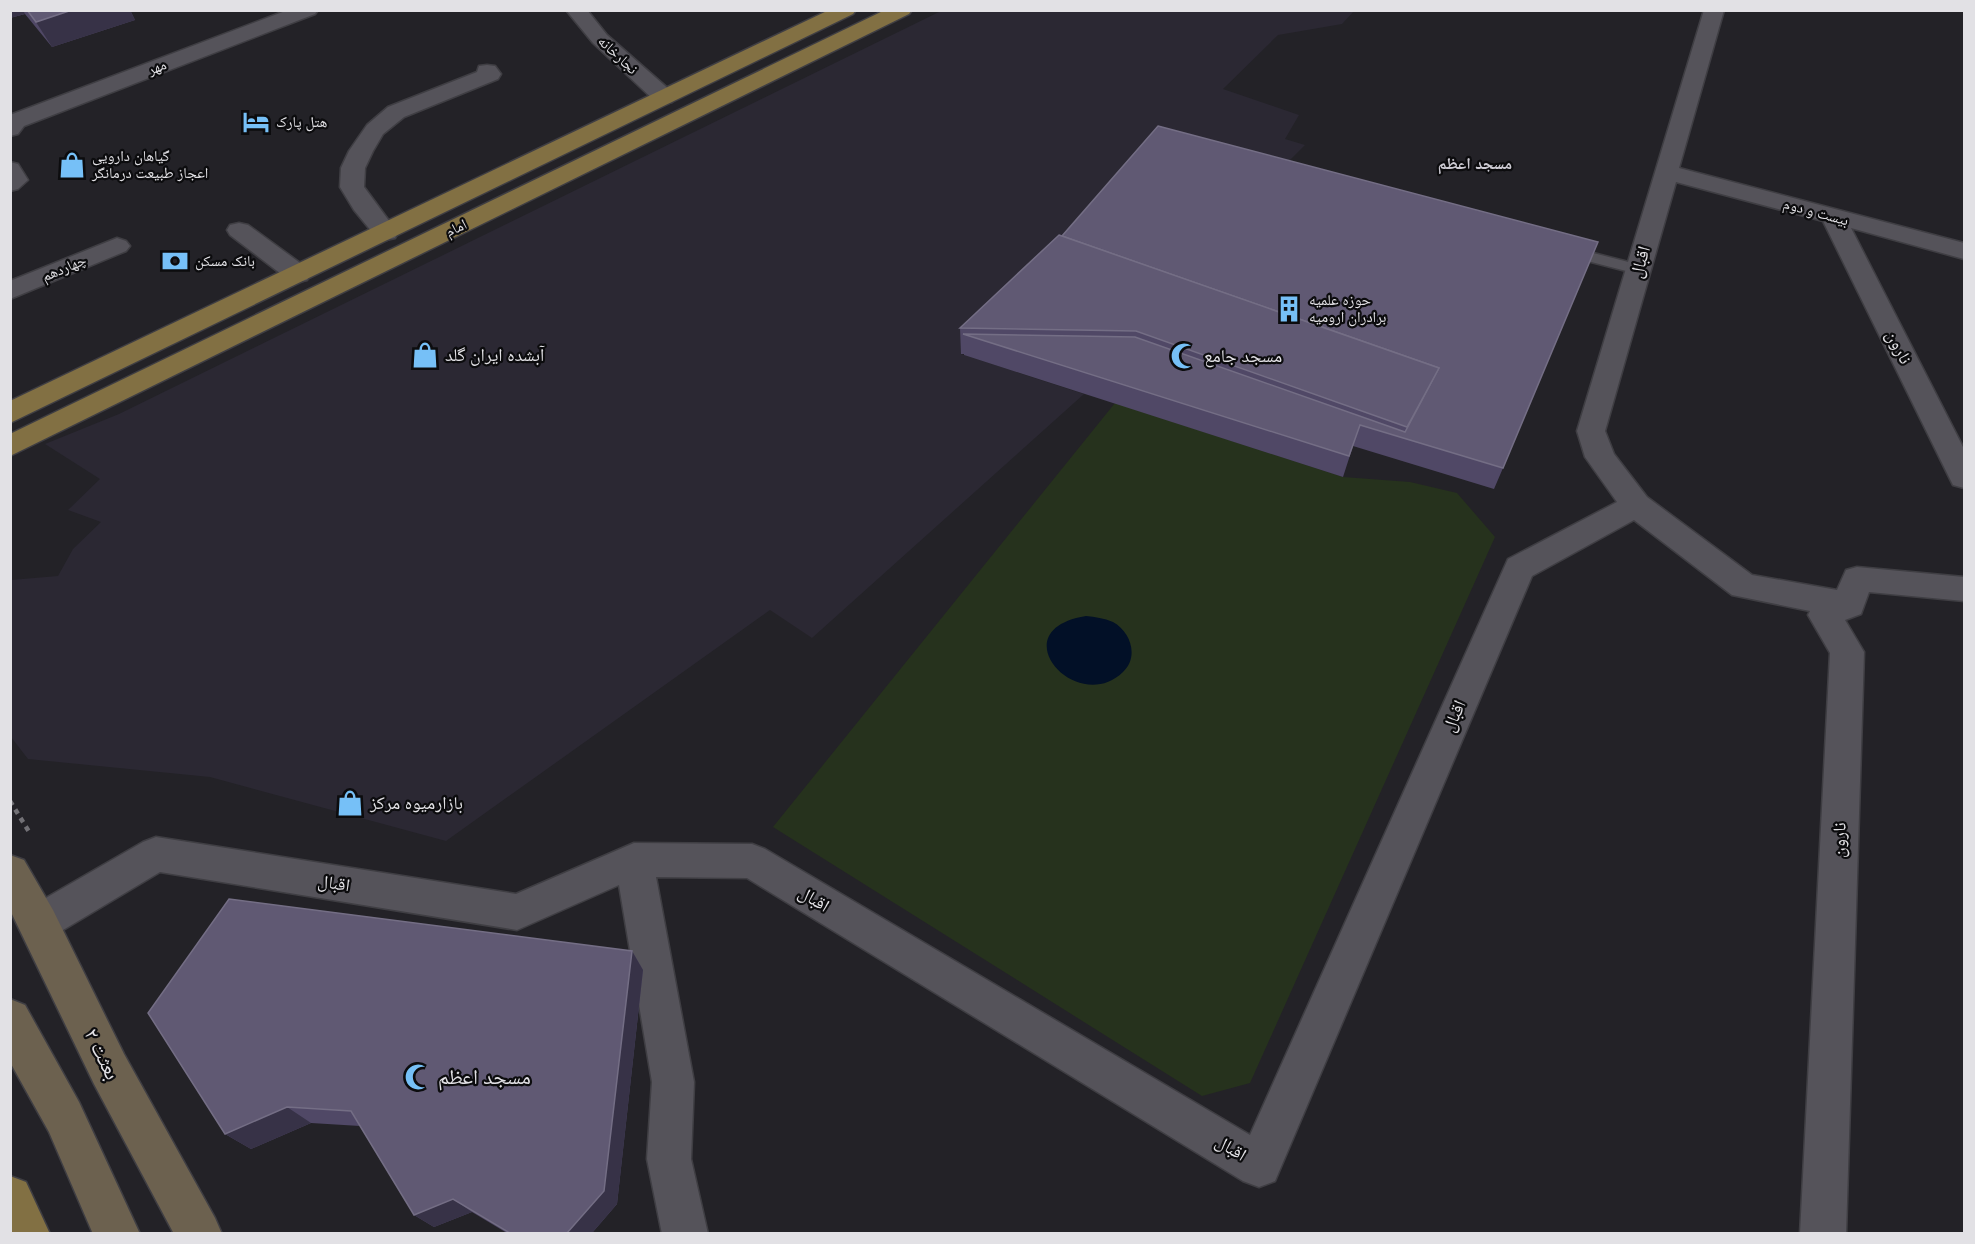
<svg xmlns="http://www.w3.org/2000/svg" width="1975" height="1244" viewBox="0 0 1975 1244" font-family="'Nunito Sans','Noto Naskh Arabic',sans-serif">
<style>
.built{fill:#2b2833}
.green{fill:#26321d}
.water{fill:#021027}
.lines{fill:none;stroke-linecap:round;stroke-linejoin:round}
.service-casing{stroke:#3f3e43;stroke-width:3}
.minor-casing{stroke:#3f3e43;stroke-width:3}
.secondary-casing{stroke:#3f3e43;stroke-width:3}
.primary-casing{stroke:#3f3e43;stroke-width:3}
.path{stroke:#727176;stroke-width:4.5;stroke-dasharray:5 5;stroke-linecap:butt}
.service{fill:#55535a;fill-rule:evenodd}
.minor{fill:#55535a;fill-rule:evenodd}
.secondary{fill:#6c614f;fill-rule:evenodd}
.primary{fill:#827043;fill-rule:evenodd}
.wall{fill:#504866}
.shaded-wall{fill:#373247}
.building{fill:#605973;stroke:#746e85;stroke-width:1.5}
.labels{text-anchor:middle;dominant-baseline:central;stroke-width:4.5;stroke-linejoin:round;paint-order:stroke}
.far-street-label{font-size:15px;fill:#e2e1e5;stroke:#0c0c0e}
.far-poi-label{font-size:15px;fill:#e2e1e5;stroke:#0c0c0e;text-anchor:start}
.far-neighbourhood-label{font-size:16px;font-weight:bold;fill:#cccad2;stroke:#0c0c0e}
.street-label{font-size:18px;fill:#e2e1e5;stroke:#0c0c0e}
.poi-label{font-size:18px;fill:#e2e1e5;stroke:#0c0c0e;text-anchor:start}
.near-street-label{font-size:21px;fill:#e2e1e5;stroke:#0c0c0e}
.near-poi-label{font-size:21px;fill:#e2e1e5;stroke:#0c0c0e;text-anchor:start}
</style>
<rect width="100%" height="100%" fill="#232227"/>
<polygon class="built" points="941,11 1354,11 1342,24 1278,35 1223,89 1299,115 1285,139 1305,145 1280,170 1057,261 961,354 1084,394 812,638 770,610 446,841 210,777 28,759 11,737 11,580 58,576 73,549 101,522 68,510 100,479 45,444 119,414"/>
<polygon class="green" points="1115,403 1343,477 1410,482 1457,493 1495,537 1250,1083 1202,1096 773,827"/>
<path class="water" d="M1086,616c9,1 18,2 27,6 18,10 26,35 10,50 -46,45 -124,-42 -37,-56z"/>
<g class="lines">
<g class="service-casing">
<polygon id="service" points="1566,246 1644,266 1646,269 1638,274 1560,254 1558,251"/>
</g>
<g class="minor-casing">
<g id="minor">
<polygon points="288,10 318,10 315,14 24,126 18,134 10,136 10,115"/>
<polygon points="566,10 587,10 607,35 672,92 675,97 672,102 664,104 656,102 593,43"/>
<polygon points="1704,10 1724,10 1679,168 1964,243 1964,259 1851,228 1964,449 1964,488 1953,485 1949,477 1823,221 1676,182 1605,431 1614,454 1647,497 1752,575 1837,590 1846,570 1857,567 1964,577 1964,601 1869,592 1861,614 1845,620 1864,652 1846,1234 1800,1234 1830,653 1808,615 1810,611 1732,595 1634,520 1532,576 1275,1181 1259,1187 1243,1181 747,878 656,877 694,1082 691,1159 708,1234 662,1234 647,1159 652,1082 619,885 517,930 160,872 53,936 39,942 25,936 19,923 25,910 143,842 156,837 516,894 634,843 752,844 765,849 1250,1135 1508,559 1617,502 1585,457 1577,431"/>
<polygon points="487,65 495,66 501,74 498,79 404,117 383,134 373,151 365,168 364,187 398,233 395,238 386,240 377,238 354,210 340,187 341,168 349,151 367,125 388,107 477,72 479,66"/>
<polygon points="10,162 18,164 28,180 18,189 10,191"/>
<polygon points="239,223 248,225 307,268 311,274 307,280 298,282 289,280 230,235 227,230 230,225"/>
<polygon points="117,238 126,241 130,246 126,251 10,299 10,281"/>
</g>
</g>
<g class="secondary-casing">
<g id="secondary">
<polygon points="10,855 24,860 53,910 124,1054 215,1218 222,1234 174,1234 94,1084 10,910"/>
<polygon points="10,999 25,1005 79,1102 140,1234 93,1234 49,1132 10,1062"/>
</g>
</g>
<g class="primary-casing">
<g id="primary">
<polygon points="829,10 856,10 853,14 10,423 10,401"/>
<polygon points="885,10 912,10 909,14 10,456 10,434"/>
<polygon points="10,1176 26,1182 50,1234 10,1234"/>
</g>
</g>
<polyline class="path" points="10,801 31,835"/>
<use href="#service" class="service"/>
<use href="#minor" class="minor"/>
<use href="#secondary" class="secondary"/>
<use href="#primary" class="primary"/>
</g>
<g class="wall">
<polygon points="10,10 130,10 135,20 52,47 25,14 10,18"/>
<polygon points="1059,235 1503,468 1494,489 1353,446 1343,477 964,355 964,354 961,354 960,328"/>
<polygon points="632,951 643,970 617,1204 592,1233 507,1233 472,1212 434,1227 414,1215 360,1126 311,1123 251,1149 225,1134"/>
</g>
<g class="shaded-wall">
<polygon points="10,10 23,10 25,14 10,18"/>
<polygon points="72,10 130,10 135,20 52,47 36,22"/>
<polygon points="632,951 643,970 617,1204 592,1233 567,1233"/>
<polygon points="287,1107 311,1123 251,1149 225,1134"/>
<polygon points="453,1199 472,1212 434,1227 414,1215"/>
</g>
<g class="building">
<polygon points="27,10 72,10 36,22"/>
<polygon points="1158,126 1598,242 1503,468 1360,425 1349,456 963,334 1135,337 1405,432 1439,368 1062,236"/>
<polygon points="1059,235 1439,368 1407,427 1136,331 960,328"/>
<polygon points="229,899 632,951 604,1191 567,1233 510,1233 453,1199 414,1215 351,1111 287,1107 225,1134 148,1013"/>
</g>
<defs>
<g id="hotel-bare" transform="scale(2.07)"><path d="M-6-4.5h1.5V1H6V5H4.5V3h-9V5H-6ZM-4 0a1.8 1.8 0 1 1 3.6 0ZM.5 0V-2.5h3Q6-2.5 6 0Z" fill="#76c0f7" stroke="#0c0c0e" stroke-width="2.5" paint-order="stroke"/></g>
<g id="shop-bare" transform="scale(2.07)"><path d="M-5-2.5h2.3a2.7 3.5 0 0 1 5.4 0H5L5.5 6h-11ZM-1.5-2.5h3a1.5 2.3 0 0 0-3 0Z" fill="#76c0f7" stroke="#0c0c0e" stroke-width="2.5" paint-order="stroke"/></g>
<g id="bank-bare" transform="scale(2.07)"><path d="M-6-4H6V4H-6ZM0-2.3a2.3 2.3 0 1 0 0 4.6a2.3 2.3 0 1 0 0-4.6Z" fill="#76c0f7" stroke="#0c0c0e" stroke-width="2.5" paint-order="stroke"/></g>
<g id="building-bare" transform="scale(2.07)"><path d="M-4-6H4V6H1V3H-1V6H-4ZM-2.5-4.3h1.7v1.8h-1.7ZM.8-4.3h1.7v1.8H.8ZM-2.5-1h1.7V.8h-1.7ZM.8-1h1.7V.8H.8Z" fill="#76c0f7" stroke="#0c0c0e" stroke-width="2.5" paint-order="stroke"/></g>
<g id="mosque-bare" transform="scale(2.07)"><path d="M3.5-4.9A6 6 0 1 0 3.5 4.9A5 5 0 1 1 3.5-4.9Z" fill="#76c0f7" stroke="#0c0c0e" stroke-width="2.5" paint-order="stroke"/></g>
</defs>
<g fill-rule="evenodd">
<use href="#hotel-bare" x="256" y="122"/>
<use href="#shop-bare" x="72" y="165"/>
<use href="#bank-bare" x="175" y="261"/>
<use href="#building-bare" x="1289" y="309"/>
<use href="#shop-bare" x="425" y="355"/>
<use href="#mosque-bare" x="1184" y="356"/>
<use href="#shop-bare" x="350" y="803"/>
<use href="#mosque-bare" x="418" y="1077"/>
</g>
<g class="labels">
<g class="far-street-label">
<text transform="translate(618 55) rotate(43)">نجارخانه</text>
<text transform="translate(157 67) rotate(-21)">مهر</text>
<text transform="translate(1816 212) rotate(15)">بیست و دوم</text>
<text transform="translate(456 228) rotate(-26)">امام</text>
<text transform="translate(64 268) rotate(-23)">چهاردهم</text>
</g>
<g class="far-poi-label">
<text x="276" y="122">هتل پارک</text>
<text x="92" y="156">گیاهان دارویی<tspan x="92" dy="17">اعجاز طبیعت درمانگر</tspan></text>
<text x="195" y="261">بانک مسکن</text>
<text x="1309" y="300">حوزه علمیه<tspan x="1309" dy="17">برادران ارومیه</tspan></text>
</g>
<g class="far-neighbourhood-label">
<text x="1475" y="164">مسجد اعظم</text>
</g>
<g class="street-label">
<text transform="translate(1640 262) rotate(-74)">اقبال</text>
<text transform="translate(1899 347) rotate(63)">نارون</text>
<text transform="translate(1454 716) rotate(-66)">اقبال</text>
<text transform="translate(1839 840) rotate(-88)">نارون</text>
<text transform="translate(334 883) rotate(9)">اقبال</text>
<text transform="translate(814 899) rotate(31)">اقبال</text>
<text transform="translate(1231 1148) rotate(31)">اقبال</text>
</g>
<g class="poi-label">
<text x="445" y="355">آبشده ایران گلد</text>
<text x="1204" y="356">مسجد جامع</text>
<text x="370" y="803">بازارمیوه مرکز</text>
</g>
<g class="near-street-label">
<text transform="translate(102 1054) rotate(64)">بعثت ۲</text>
</g>
<g class="near-poi-label">
<text x="438" y="1077">مسجد اعظم</text>
</g>
</g>
<rect width="1975" height="1244" fill="none" stroke="#e2e1e5" stroke-width="24"/>
</svg>
